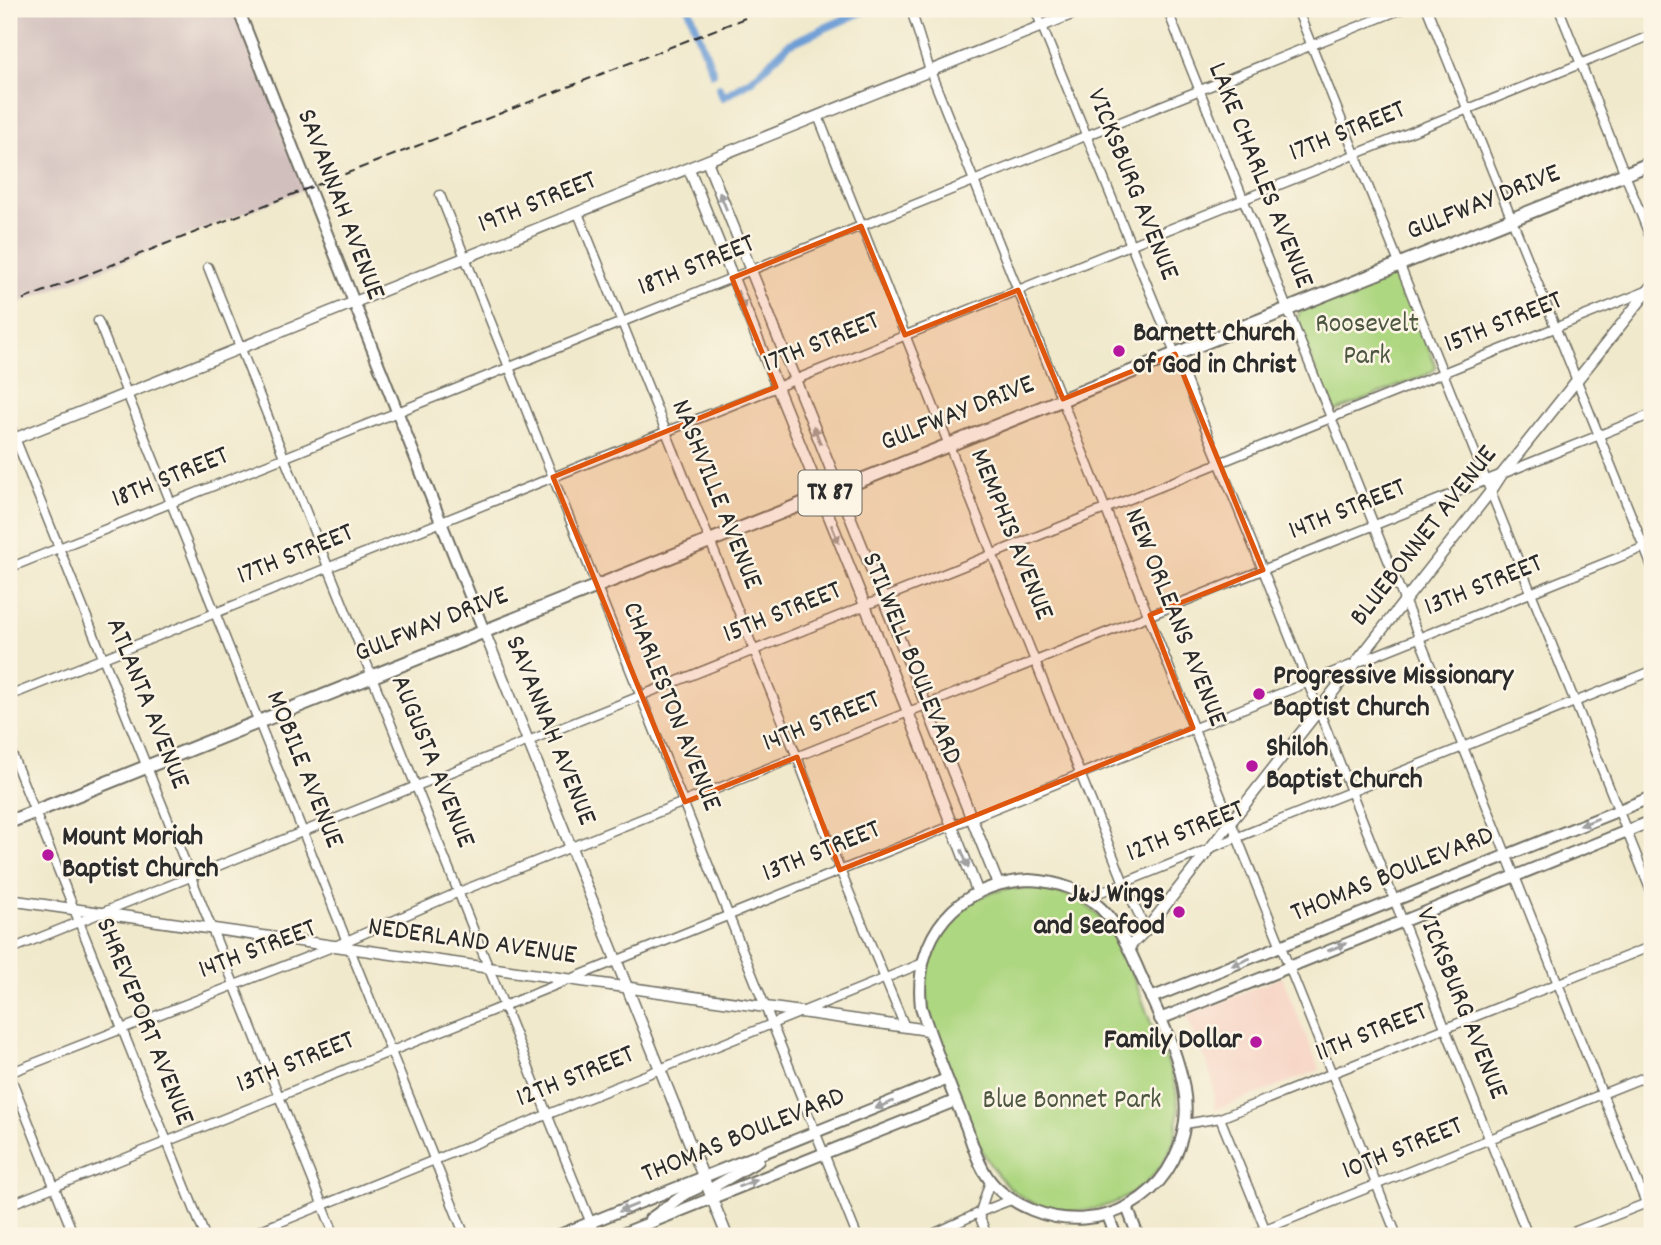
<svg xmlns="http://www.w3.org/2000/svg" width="1661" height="1245" viewBox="0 0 1661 1245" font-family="Dekko,sans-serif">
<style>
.built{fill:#f6d2c3}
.industrial{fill:#d1bfbd}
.green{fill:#aed781;stroke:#6c8156;stroke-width:2}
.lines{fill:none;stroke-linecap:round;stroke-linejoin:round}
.canal{stroke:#6b9cd5;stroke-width:8}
.minor-casing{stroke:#706e63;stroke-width:11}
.tertiary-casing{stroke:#706e63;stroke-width:13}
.secondary-casing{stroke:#706e63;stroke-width:14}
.primary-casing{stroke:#706e63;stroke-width:16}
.minor{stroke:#fff;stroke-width:8}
.tertiary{stroke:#fff;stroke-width:10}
.secondary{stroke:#fff;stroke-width:10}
.primary{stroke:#fff;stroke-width:12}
.rail{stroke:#2b2b2b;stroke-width:2;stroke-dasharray:10 5;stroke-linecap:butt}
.oneway{fill:#a0a0a0}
.marked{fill:#df570e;fill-opacity:0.2;stroke:#df570e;stroke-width:5;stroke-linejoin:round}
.poi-dot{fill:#b5179e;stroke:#fcf5e5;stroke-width:2.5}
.labels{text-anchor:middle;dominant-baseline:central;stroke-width:5;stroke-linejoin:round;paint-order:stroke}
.shield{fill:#fcf5e5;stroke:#6a6863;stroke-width:2}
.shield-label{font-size:26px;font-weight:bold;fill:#2b2b2b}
.street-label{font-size:28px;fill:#2b2b2b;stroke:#fcf5e5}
.park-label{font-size:28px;fill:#4c5640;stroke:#fcf5e5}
.poi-label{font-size:28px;font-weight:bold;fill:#2b2b2b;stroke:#fcf5e5;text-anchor:start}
</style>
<rect width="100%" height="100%" fill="#fcf5e5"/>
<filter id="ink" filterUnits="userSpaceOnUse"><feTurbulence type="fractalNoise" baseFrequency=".0143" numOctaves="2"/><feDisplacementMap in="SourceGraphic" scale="14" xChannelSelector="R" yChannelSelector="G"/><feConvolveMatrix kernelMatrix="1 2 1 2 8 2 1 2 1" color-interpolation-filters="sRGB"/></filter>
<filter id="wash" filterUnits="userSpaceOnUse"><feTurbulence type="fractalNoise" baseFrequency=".00686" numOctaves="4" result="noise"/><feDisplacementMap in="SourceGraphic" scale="28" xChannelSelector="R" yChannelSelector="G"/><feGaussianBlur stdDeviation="1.57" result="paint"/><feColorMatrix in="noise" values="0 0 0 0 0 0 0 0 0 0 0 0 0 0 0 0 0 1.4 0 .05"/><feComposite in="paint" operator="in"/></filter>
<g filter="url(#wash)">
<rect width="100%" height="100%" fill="#f0e9cc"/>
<polygon class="built" points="1282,977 1320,1070 1215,1110 1213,1084 1208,1065 1186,1016"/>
<polygon class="industrial" points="9,9 238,9 307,188 9,307"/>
<g class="green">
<polygon points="1389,275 1396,275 1401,279 1436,367 1431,373 1336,411 1332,411 1296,322 1300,311"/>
<path d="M1006,888c28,0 53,0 77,15 8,6 18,14 24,21 17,20 36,80 47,107 7,17 17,36 21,54 4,20 5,38 -2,58 -24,66 -118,94 -169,39 -25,-26 -35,-61 -47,-94 -9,-24 -22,-49 -28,-74 -10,-44 7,-92 47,-115 9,-5 21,-7 30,-11z"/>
</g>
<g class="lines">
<g class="canal">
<polyline points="689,9 713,73"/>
<polyline points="719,88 723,97 753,79 789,44 868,9"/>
</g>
</g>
</g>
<g filter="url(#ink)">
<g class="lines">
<g class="minor-casing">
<g id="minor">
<polyline points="1035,9 1263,570 1528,1236"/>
<polyline points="1167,9 1652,1218"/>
<polyline points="1297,9 1652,894"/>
<polyline points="1427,9 1652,567"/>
<polyline points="1559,9 1652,242"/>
<polyline points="913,16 930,71 1397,1236"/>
<polyline points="818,116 1013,606 1124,883 1146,930"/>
<polyline points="440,195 857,1236"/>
<polyline points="578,213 797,757 840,870 905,1027"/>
<polyline points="208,267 596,1236"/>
<polyline points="98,321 465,1236"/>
<polyline points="9,423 335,1236"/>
<polyline points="9,568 1402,9"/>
<polyline points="9,696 1652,35"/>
<polyline points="9,747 205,1236"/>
<polyline points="1090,900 1096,894 1652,671"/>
<polyline points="9,950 1649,290"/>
<polyline points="9,1073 335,946 459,892 1652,414"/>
<polyline points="9,1073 74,1236"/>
<polyline points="1220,1118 1268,1236"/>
<polyline points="1185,1124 1220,1118 1652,946"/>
<polyline points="9,1205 1652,544"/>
<polyline points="980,1212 990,1181"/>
<polyline points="979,1215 987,1236"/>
<polyline points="246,1236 923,963"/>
<path d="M928,1236c29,-12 55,-27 84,-36"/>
<polyline points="1248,1236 1652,1074"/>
<polyline points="1563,1236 1652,1201"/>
</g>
</g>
<g class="tertiary-casing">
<g id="tertiary">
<polyline points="707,161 998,884"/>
<polyline points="689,169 908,712 978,893"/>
<polyline points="9,441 1084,9"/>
<polyline points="484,631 727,1236"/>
<polyline points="9,900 928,1030"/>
<polyline points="1129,947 1146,930 1491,491 1502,474 1652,286"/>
</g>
</g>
<g class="secondary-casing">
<g id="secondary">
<polyline points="238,9 484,631"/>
<path d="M1029,880c66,3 89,41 112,96 19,42 50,98 44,145 -9,76 -84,117 -153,89 -15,-6 -34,-18 -43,-31 -11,-15 -17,-36 -23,-53 -16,-39 -32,-79 -45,-119 -8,-71 37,-124 108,-127z"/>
<polyline points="1151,998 1652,797"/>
<polyline points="1160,1019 1652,821"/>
<polyline points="712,1198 715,1186 758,1161"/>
<polyline points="1127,1207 1138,1236"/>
<polyline points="1108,1216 1116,1236"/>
<polyline points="650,1219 685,1194 698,1188 703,1177"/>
<polyline points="557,1236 947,1079"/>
<polyline points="617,1236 955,1101"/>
</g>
</g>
<g class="primary-casing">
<polyline id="primary" points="9,822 1652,163"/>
</g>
<use href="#minor" class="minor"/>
<use href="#tertiary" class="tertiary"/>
<use href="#secondary" class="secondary"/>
<use href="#primary" class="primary"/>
<polyline class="rail" points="9,305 768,9"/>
</g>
<defs><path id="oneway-solid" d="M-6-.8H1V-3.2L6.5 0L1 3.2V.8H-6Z" transform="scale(1.75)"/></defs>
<g class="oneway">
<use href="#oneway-solid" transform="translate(723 201) rotate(-112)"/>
<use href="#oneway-solid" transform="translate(741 300) rotate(68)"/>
<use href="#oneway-solid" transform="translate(817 435) rotate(-112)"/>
<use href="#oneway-solid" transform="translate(835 534) rotate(68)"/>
<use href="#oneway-solid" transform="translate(1589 822) rotate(158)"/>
<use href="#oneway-solid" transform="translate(965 859) rotate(69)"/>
<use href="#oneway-solid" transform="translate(1337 947) rotate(-22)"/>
<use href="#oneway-solid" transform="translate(1241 962) rotate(158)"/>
<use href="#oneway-solid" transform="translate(884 1105) rotate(158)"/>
<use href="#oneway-solid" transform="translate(748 1183) rotate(-22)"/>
<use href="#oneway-solid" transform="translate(628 1208) rotate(158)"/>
</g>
</g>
<path class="marked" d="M861,226l44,109 113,-45 45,109 112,-45 88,216 -113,45 43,113 -353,142 -43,-113 -112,45 -132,-325 223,-90 -44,-109z"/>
<g class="poi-dot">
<circle cx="1119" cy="351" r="7"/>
<circle cx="1259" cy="694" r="7"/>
<circle cx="1252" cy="766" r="7"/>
<circle cx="48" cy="855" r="7"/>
<circle cx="1179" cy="912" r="7"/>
<circle cx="1256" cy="1042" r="7"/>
</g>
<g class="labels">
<rect class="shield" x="798.5" y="470.5" width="63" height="45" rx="5"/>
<g class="shield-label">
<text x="830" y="493">TX 87</text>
</g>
<g class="street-label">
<text transform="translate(1348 133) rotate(-22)">17TH STREET</text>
<text transform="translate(1259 176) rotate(68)">LAKE CHARLES AVENUE</text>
<text transform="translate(1131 185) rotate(68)">VICKSBURG AVENUE</text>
<text transform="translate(538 204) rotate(-22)">19TH STREET</text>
<text transform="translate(1484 204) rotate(-22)">GULFWAY DRIVE</text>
<text transform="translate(339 205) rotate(69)">SAVANNAH AVENUE</text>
<text transform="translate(697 267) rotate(-22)">18TH STREET</text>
<text transform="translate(1504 324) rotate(-22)">15TH STREET</text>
<text transform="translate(822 344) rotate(-22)">17TH STREET</text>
<text transform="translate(958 415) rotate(-22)">GULFWAY DRIVE</text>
<text transform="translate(171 479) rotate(-22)">18TH STREET</text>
<text transform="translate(715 495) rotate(68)">NASHVILLE AVENUE</text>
<text transform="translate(1348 511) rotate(-22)">14TH STREET</text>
<text transform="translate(1010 535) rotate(68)">MEMPHIS AVENUE</text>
<text transform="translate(1425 537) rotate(-52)">BLUEBONNET AVENUE</text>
<text transform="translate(296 556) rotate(-22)">17TH STREET</text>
<text transform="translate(1484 587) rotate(-22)">13TH STREET</text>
<text transform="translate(783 614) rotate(-22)">15TH STREET</text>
<text transform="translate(1174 618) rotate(68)">NEW ORLEANS AVENUE</text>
<text transform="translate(432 626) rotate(-22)">GULFWAY DRIVE</text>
<text transform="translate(910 659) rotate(68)">STILWELL BOULEVARD</text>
<text transform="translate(146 704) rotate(68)">ATLANTA AVENUE</text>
<text transform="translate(670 707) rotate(68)">CHARLESTON AVENUE</text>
<text transform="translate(822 723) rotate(-22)">14TH STREET</text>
<text transform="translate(549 731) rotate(68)">SAVANNAH AVENUE</text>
<text transform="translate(431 762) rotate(68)">AUGUSTA AVENUE</text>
<text transform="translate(303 770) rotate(68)">MOBILE AVENUE</text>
<text transform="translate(1186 833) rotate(-22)">12TH STREET</text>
<text transform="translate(822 853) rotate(-22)">13TH STREET</text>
<text transform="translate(1393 876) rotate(-22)">THOMAS BOULEVARD</text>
<text transform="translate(472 943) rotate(8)">NEDERLAND AVENUE</text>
<text transform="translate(258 951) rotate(-21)">14TH STREET</text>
<text transform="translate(1460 1004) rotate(68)">VICKSBURG AVENUE</text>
<text transform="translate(143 1022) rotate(68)">SHREVEPORT AVENUE</text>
<text transform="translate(1372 1034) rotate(-22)">11TH STREET</text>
<text transform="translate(296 1064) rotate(-22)">13TH STREET</text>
<text transform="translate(576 1078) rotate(-22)">12TH STREET</text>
<text transform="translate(744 1137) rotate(-22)">THOMAS BOULEVARD</text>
<text transform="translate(1403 1150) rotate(-22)">10TH STREET</text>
</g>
<g class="park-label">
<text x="1367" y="326">Roosevelt<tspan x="1367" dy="32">Park</tspan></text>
<text x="1072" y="1102">Blue Bonnet Park</text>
</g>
<g class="poi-label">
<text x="1133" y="335">Barnett Church<tspan x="1133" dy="32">of God in Christ</tspan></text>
<text x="1273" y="678">Progressive Missionary<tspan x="1273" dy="32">Baptist Church</tspan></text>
<text x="1266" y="750">Shiloh<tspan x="1266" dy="32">Baptist Church</tspan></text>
<text x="62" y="839">Mount Moriah<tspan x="62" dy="32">Baptist Church</tspan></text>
<text x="1165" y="896" text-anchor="end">J&amp;J Wings<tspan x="1165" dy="32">and Seafood</tspan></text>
<text x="1242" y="1042" text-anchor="end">Family Dollar</text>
</g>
</g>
<rect width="1661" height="1245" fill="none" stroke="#fcf5e5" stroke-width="35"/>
</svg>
